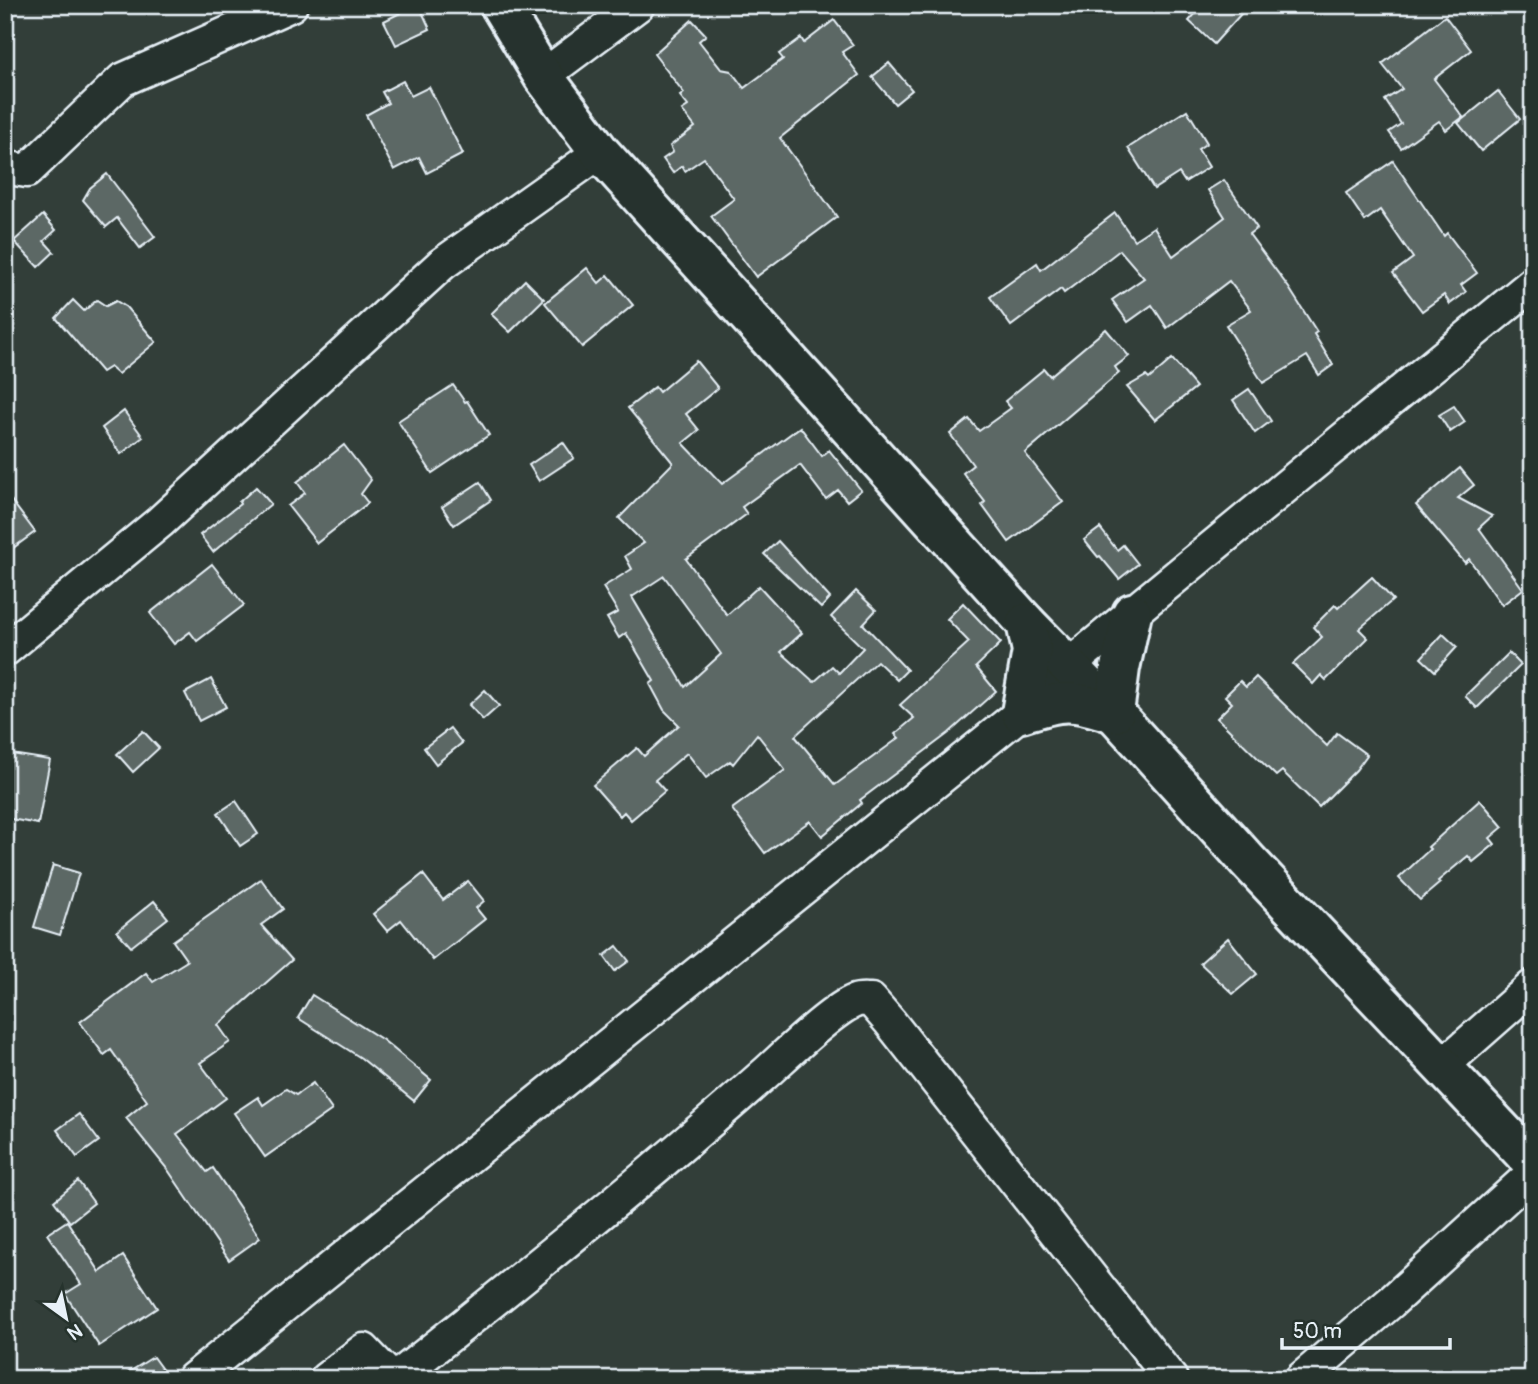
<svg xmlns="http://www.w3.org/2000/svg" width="1538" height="1384" viewBox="0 0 1538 1384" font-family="Pangolin,sans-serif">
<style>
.building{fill:#5c6865;stroke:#e8f1f8;stroke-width:2;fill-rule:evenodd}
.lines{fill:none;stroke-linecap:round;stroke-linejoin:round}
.minor-casing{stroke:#e8f1f8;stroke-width:37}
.major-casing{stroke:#e8f1f8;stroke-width:44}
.minor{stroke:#26332d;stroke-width:32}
.major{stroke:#26332d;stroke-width:38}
</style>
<rect width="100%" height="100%" fill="#323e39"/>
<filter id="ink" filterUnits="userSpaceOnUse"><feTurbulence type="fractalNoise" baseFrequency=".0143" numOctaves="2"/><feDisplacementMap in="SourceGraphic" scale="14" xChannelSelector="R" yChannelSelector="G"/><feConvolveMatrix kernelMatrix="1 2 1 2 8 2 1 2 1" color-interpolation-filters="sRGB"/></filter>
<g filter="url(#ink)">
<g class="building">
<polygon points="416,5 419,5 430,29 396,45 384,21"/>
<polygon points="1203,5 1249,5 1214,44 1189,21"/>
<polygon points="1445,16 1471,50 1434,79 1463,117 1446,130 1439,121 1401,148 1389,132 1401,124 1385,100 1402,89 1382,64"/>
<polygon points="692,20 706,35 699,41 721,69 731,71 744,88 783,59 779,54 801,38 804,43 834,20 853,45 842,52 859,75 780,138 837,217 756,277 711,216 734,199 704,158 685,171 682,166 673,173 663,159 673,152 670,146 695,127 682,110 688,106 680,96 684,93 654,54"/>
<polygon points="889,63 912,90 895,104 872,77"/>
<polygon points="403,81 411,96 429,87 463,154 427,173 419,157 394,170 366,115 388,103 382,92"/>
<polygon points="1498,91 1520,119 1481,151 1458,123"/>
<polygon points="1187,110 1207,143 1198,149 1209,167 1185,182 1179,173 1154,189 1128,148"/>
<polygon points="1393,161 1444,236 1447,233 1477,273 1461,285 1466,292 1450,304 1444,295 1422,311 1393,273 1413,258 1380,210 1365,221 1346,193"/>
<polygon points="107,174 155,237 140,248 117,218 106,227 83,200 90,188"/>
<polygon points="1224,180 1257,228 1249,234 1289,288 1317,332 1314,334 1333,365 1319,375 1307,356 1263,383 1226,325 1251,310 1229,281 1167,328 1152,305 1128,322 1112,300 1144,278 1120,250 1064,293 1061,289 1011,326 990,297 1037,263 1041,270 1115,213 1134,240 1154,227 1173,256 1225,217 1208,190"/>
<polygon points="43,215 56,230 44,241 54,252 38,267 14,241"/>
<polygon points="587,268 599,283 608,275 633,305 582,347 545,303"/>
<polygon points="525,280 544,299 510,332 491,314"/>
<polygon points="73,300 84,311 97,300 106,306 116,301 126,307 156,342 118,374 110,367 102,372 56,318"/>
<polygon points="1106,329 1129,356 1115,367 1119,373 1025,453 1063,502 1009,542 982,505 985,502 963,473 973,465 950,434 969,419 979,431 1011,408 1005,401 1044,369 1050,376"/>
<polygon points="1172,359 1196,387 1155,420 1127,387 1146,376 1149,379"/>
<path d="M696,361l22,27 -32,26 13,16 -16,13 39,41 78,-57 22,29 7,-6 32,40 -14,11 -9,-11 -12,9 -26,-34 -58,42 5,7 -61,45 41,56 32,-29 43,47 -21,19 33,30 18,-16 7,7 24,-25 -32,-31 25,-26 20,19 -13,14 44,46 -10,10 -20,-19 -82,75 40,49 64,-47 -4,-4 19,-16 -14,-13 69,-63 -22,-23 16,-16 38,40 -25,24 20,24 -47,42 -89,67 2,3 -40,33 -12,-15 -45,32 -33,-44 53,-39 -28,-36 -24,30 -3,-3 -24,17 -19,-25 -32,27 10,11 -34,29 -7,-8 -4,4 -27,-31 44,-37 7,8 35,-31 -15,-15 -14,-26 4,-3 -28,-48 -7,5 -12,-20 11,-6 -15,-25 29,-18 -7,-13 19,-13 -25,-25 54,-55 -45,-55 27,-21 4,5zM664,576l57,78 -36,33 -53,-90z"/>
<polygon points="453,385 465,402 467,401 489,435 432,473 398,421"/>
<polygon points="1249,389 1271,421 1255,433 1233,400"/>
<polygon points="1454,406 1465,422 1450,432 1439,415"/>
<polygon points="124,411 143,437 121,454 102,428"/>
<polygon points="563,442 574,458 539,481 529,465"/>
<polygon points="344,445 371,480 361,494 368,503 317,543 288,506 305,493 297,482"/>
<polygon points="1460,468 1474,485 1458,498 1492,516 1479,528 1523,589 1502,605 1469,559 1465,563 1416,505"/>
<polygon points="480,482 491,500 454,525 442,507"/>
<polygon points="256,487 271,504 213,552 200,535 240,504 239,502"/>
<polygon points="5,492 35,532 5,554"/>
<polygon points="1100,528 1117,550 1123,545 1138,564 1119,579 1100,556 1098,557 1084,540"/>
<polygon points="778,541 830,598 821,608 764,554"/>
<polygon points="212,564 244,605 197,641 190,632 174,644 150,613"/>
<polygon points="1372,577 1393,600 1359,629 1368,638 1326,680 1321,675 1313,684 1293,664 1322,637 1313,627 1335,605 1338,608"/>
<polygon points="1443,634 1457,647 1435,671 1421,658"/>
<polygon points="1509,653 1521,665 1477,708 1465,696"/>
<polygon points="1256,677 1327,746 1337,733 1367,755 1356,770 1319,807 1282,771 1276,776 1217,718 1232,703 1225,696 1240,681 1246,687"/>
<polygon points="211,679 226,707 199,721 185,693"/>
<polygon points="485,690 499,706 483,720 469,705"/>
<polygon points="450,728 462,743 436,764 424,748"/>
<polygon points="143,731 159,748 133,772 117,754"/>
<polygon points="5,753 50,760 38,824 5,818"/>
<polygon points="1480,800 1503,827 1490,838 1495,844 1473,862 1468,856 1438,881 1440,883 1420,900 1399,878 1430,849 1428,847"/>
<polygon points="236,801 258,834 240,846 218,813"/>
<polygon points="53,865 79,873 60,935 34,927"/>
<polygon points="423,874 443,900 468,881 484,901 476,908 485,919 433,960 401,920 387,931 373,914"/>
<polygon points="261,879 283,909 261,925 292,960 218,1025 230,1042 200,1063 226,1098 177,1134 207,1172 213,1168 260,1238 229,1260 168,1170 126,1118 147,1101 111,1050 104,1055 80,1022 146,973 153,982 187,961 173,941"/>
<polygon points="154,901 168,918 131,947 117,931"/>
<polygon points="1228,938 1257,974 1233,994 1200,963"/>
<polygon points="617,946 629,961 615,971 604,956"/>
<polygon points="312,995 383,1040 431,1080 414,1101 361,1058 298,1018"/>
<polygon points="313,1083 332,1110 265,1157 234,1113 258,1097 263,1105 286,1089 296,1095"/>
<polygon points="79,1114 99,1141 77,1157 57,1130"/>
<polygon points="78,1181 94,1203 70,1222 54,1201"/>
<polygon points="67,1221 100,1272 123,1256 157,1308 99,1346 65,1294 81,1284 47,1234"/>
<polygon points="153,1357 169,1379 118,1379"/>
</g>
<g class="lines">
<g class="minor-casing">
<g id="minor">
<polyline points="543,76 638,5"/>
<polyline points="5,164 9,168 27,171 122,80 291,5"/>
<polyline points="5,650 160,522 442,264 600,152"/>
<polyline points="1441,1067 1533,986"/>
<polyline points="193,1379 1021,713 1067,667 1132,613 1533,283"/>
<polyline points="326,1379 364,1350 392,1379"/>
<path d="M395,1379c127,-100 252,-201 373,-308 20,-18 65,-62 87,-70 5,-2 11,-1 16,-1l19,22 281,357"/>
<polyline points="1301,1379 1391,1302 1533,1173"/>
</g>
</g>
<g class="major-casing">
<g id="major">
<polyline points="500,5 543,76 600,152 1026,623 1114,713 1248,861 1533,1163"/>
<path d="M1026,623l6,28 -11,62c43,-14 50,-14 93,0l6,-45 12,-55"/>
</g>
</g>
<use href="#minor" class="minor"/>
<use href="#major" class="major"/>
</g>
</g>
<rect width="1538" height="1384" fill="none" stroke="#26332d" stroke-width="28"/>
<rect x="14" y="14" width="1510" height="1356" fill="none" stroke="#e8f1f8" stroke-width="2.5" filter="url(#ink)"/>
<g transform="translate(66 1318) rotate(147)" stroke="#26332d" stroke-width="5" paint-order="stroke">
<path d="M0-5L12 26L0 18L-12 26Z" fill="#e8f1f8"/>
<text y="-10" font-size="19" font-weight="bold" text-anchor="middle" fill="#e8f1f8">N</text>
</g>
<path d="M1282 1338v10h168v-10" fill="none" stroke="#e8f1f8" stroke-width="3.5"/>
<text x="1293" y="1338" font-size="21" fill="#e8f1f8" stroke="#26332d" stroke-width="5" paint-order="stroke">50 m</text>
</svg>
